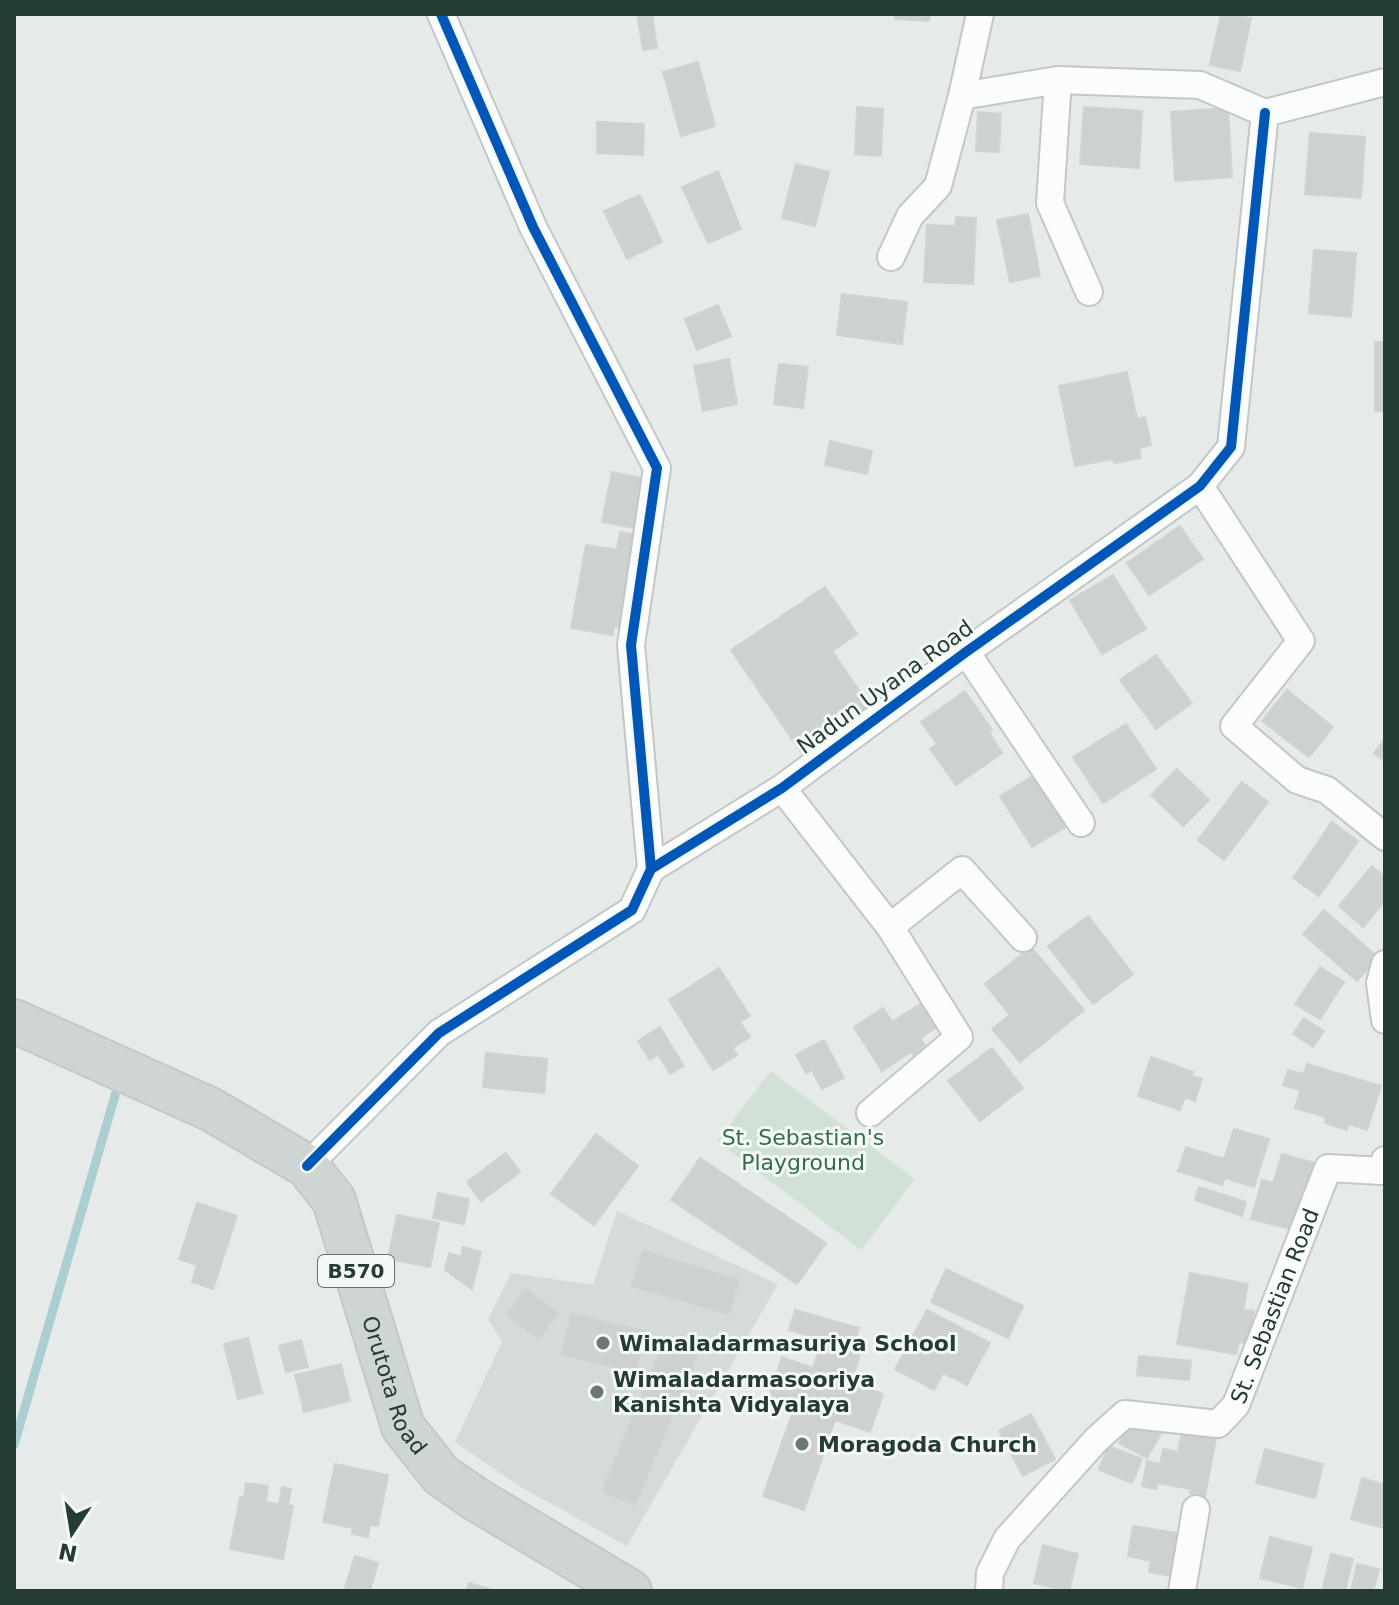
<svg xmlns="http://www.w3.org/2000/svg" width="1399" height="1605" viewBox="0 0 1399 1605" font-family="'DejaVu Sans',sans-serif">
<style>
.built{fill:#d4dbd8}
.green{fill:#d1e1d6}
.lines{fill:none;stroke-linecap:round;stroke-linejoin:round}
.stream{stroke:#acced3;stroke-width:9}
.building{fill:#cdd1cf;stroke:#cfd3d1;stroke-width:2}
.street-casing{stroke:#c3c7c5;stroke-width:30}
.primary-casing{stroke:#c2c9c7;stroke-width:46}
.street{stroke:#fbfcfc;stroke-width:26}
.primary{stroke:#cfd5d4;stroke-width:42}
.cycleway-casing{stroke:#f4f9f6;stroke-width:15}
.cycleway{stroke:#0057b8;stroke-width:10}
.poi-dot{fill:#697874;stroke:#f4f9f6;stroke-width:3}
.labels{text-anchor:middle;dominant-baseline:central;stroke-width:6;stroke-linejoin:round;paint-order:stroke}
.shield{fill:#f4f9f6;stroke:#63746f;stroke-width:2}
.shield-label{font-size:20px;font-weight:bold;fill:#253b35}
.street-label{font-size:22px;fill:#253b35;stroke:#f4f9f6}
.park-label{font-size:22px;fill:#346e4a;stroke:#f4f9f6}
.poi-label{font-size:22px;font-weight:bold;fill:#253b35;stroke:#f4f9f6;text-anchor:start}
</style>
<rect width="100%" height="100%" fill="#e6eae8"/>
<polygon class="built" points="617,1211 778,1284 627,1546 521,1487 455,1442 502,1342 488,1319 511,1273 593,1285"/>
<polygon class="green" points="771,1071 915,1179 861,1250 717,1141"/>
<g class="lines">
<polyline class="stream" points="14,1445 116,1092"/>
</g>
<g class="building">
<polygon points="637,14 652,14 657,48 643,50"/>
<polygon points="895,14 930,14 929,21 895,19"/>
<polygon points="1221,14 1251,18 1240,71 1210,65"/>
<polygon points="698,62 715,126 681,136 663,72"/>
<polygon points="857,107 883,109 881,156 855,154"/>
<polygon points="1084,107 1142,111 1139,168 1080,164"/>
<polygon points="1228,108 1232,177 1175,181 1171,112"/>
<polygon points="978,112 1001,114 999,152 976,151"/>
<polygon points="597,122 644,124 643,155 597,153"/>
<polygon points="1310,133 1365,137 1361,198 1305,194"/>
<polygon points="796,164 829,172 815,226 782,218"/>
<polygon points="718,171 741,229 708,243 682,187"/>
<polygon points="640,195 662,242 627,259 604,211"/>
<polygon points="1028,214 1040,276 1010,282 997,220"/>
<polygon points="956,217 976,218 973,284 924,282 927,225 955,226"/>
<polygon points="1314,250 1356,253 1351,317 1309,313"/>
<polygon points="842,294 907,302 902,344 837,335"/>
<polygon points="718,305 731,336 697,350 685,319"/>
<rect x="1375" y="342" width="10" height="69"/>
<polygon points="729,359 737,404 703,411 694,366"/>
<polygon points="779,364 808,367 803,408 774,404"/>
<polygon points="1127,372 1137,419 1145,417 1151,445 1139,448 1141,458 1114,463 1113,459 1075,466 1059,386"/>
<polygon points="830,441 872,451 867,474 825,465"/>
<polygon points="612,472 645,479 635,528 602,522"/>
<polygon points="1180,526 1203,559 1149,595 1127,563"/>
<polygon points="620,532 643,536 623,627 614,626 613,635 571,628 586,545 617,550"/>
<polygon points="1113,575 1146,629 1102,654 1070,600"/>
<polygon points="825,587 857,634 832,651 872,709 803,755 731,650"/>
<polygon points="1156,655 1192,703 1156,729 1120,680"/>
<polygon points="1287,690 1333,727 1309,757 1262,721"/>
<polygon points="965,691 992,730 989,732 1002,753 956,785 930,749 937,744 921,722"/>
<polygon points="1126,724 1156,769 1103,803 1073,757"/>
<polygon points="1385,739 1385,762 1374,753"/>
<polygon points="1177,769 1209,800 1183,826 1151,795"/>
<polygon points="1038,773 1069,825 1032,847 1000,796"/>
<polygon points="1242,782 1268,802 1224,860 1198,840"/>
<polygon points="1332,822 1358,841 1319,896 1293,878"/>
<polygon points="1372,866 1385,877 1385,901 1363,927 1339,906"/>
<polygon points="1324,910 1378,957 1357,981 1303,934"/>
<polygon points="1088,916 1133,974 1093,1004 1048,946"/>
<polygon points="1031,947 1084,1010 1020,1062 992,1029 1010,1015 985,984"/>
<polygon points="1320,967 1344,982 1320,1019 1295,1004"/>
<polygon points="719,968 750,1016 740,1022 750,1037 733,1048 737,1055 713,1070 669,1000"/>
<polygon points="927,1000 942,1024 920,1038 926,1047 913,1055 911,1052 882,1071 854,1027 883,1008 892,1022"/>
<polygon points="1304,1018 1324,1031 1313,1047 1293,1034"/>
<polygon points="660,1027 684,1066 670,1074 658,1054 650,1060 638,1041"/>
<polygon points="824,1040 844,1078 822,1089 812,1070 806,1073 796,1055"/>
<polygon points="992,1048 1023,1088 980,1121 948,1081"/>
<polygon points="486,1053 547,1059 544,1093 483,1087"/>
<polygon points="1151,1057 1193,1072 1192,1076 1202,1079 1195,1101 1185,1097 1180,1110 1138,1096"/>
<polygon points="1307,1064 1381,1086 1367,1130 1348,1124 1347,1130 1325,1123 1326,1117 1295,1108 1300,1090 1283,1085 1288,1070 1304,1074"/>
<polygon points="1234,1129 1269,1139 1254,1187 1225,1178 1222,1185 1178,1171 1186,1147 1224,1159"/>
<polygon points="596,1134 638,1166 594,1225 551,1194"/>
<polygon points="506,1153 520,1172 481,1201 467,1182"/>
<polygon points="1282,1154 1315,1163 1295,1230 1251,1219 1262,1180 1273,1183"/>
<polygon points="700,1158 826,1243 797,1284 671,1200"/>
<polygon points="1199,1187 1246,1202 1242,1216 1195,1200"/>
<polygon points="438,1193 469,1199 464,1224 433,1218"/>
<polygon points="197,1203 237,1216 213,1289 192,1282 197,1265 179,1259"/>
<polygon points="397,1215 439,1223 430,1267 388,1259"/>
<polygon points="463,1247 481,1252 472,1289 445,1270 449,1253 461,1257"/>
<polygon points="643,1251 739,1280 729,1314 632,1286"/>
<polygon points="946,1269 1023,1306 1008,1338 931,1302"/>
<polygon points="1190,1273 1248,1284 1243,1310 1254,1311 1249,1343 1239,1342 1236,1354 1177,1344"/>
<polygon points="526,1289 558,1313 539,1338 507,1315"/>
<polygon points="795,1310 859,1328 854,1348 789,1330"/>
<polygon points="927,1310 990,1343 967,1385 943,1373 934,1390 895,1369"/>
<polygon points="571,1314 645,1331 636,1372 562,1355"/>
<polygon points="248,1338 262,1393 238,1399 224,1344"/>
<polygon points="301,1340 308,1367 286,1372 279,1346"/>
<polygon points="665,1341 697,1355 635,1505 602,1491"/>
<polygon points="822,1342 860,1355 851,1382 883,1394 870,1432 835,1420 804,1510 763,1496 795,1406 769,1397 782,1357 813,1368"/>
<polygon points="1139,1356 1191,1361 1189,1380 1137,1375"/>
<polygon points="341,1364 350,1401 304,1412 295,1375"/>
<polygon points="1031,1414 1055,1459 1023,1476 999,1431"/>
<polygon points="1130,1424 1147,1433 1150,1428 1161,1434 1147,1458 1119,1443"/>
<polygon points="1182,1432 1216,1438 1205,1496 1190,1493 1191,1489 1157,1483 1156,1489 1142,1486 1147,1461 1160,1464 1163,1449 1178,1452"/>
<polygon points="1108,1446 1142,1459 1132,1483 1099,1470"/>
<polygon points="1265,1449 1323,1464 1315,1498 1256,1483"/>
<polygon points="335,1464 388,1475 378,1526 370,1525 368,1537 352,1534 353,1528 323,1522"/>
<polygon points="1362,1478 1385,1485 1383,1528 1351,1519"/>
<polygon points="246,1483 268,1486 266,1502 279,1504 282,1487 291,1489 288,1505 293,1506 283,1559 230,1549 240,1497 244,1497"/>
<polygon points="1133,1526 1184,1534 1176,1577 1149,1572 1151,1561 1128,1556"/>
<polygon points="1270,1537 1312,1548 1302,1588 1260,1578"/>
<polygon points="1043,1545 1078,1554 1069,1591 1034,1583"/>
<polygon points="1331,1554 1353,1559 1345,1591 1322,1591"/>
<polygon points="355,1556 378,1563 370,1591 344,1591"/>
<polygon points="1357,1564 1379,1569 1373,1591 1351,1591"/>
<polygon points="469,1583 496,1591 466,1591"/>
</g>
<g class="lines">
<g class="street-casing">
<g id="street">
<polyline points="441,14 533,227 657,468 631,645 651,869"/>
<polyline points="1058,80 1050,203 1089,292"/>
<polyline points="962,96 1058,80 1200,85 1265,113 1385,82"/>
<polyline points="891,257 910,216 938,186 962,96 980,14"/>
<polyline points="1200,486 1301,641 1234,726 1297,780 1327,790 1385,837"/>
<polyline points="966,652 1081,823"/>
<polyline points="782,788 890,927 959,1037 870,1113"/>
<polyline points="890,927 962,870 1023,938"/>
<polyline points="1385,964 1380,983 1385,1020"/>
<polyline points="307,1166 439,1033 632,910 651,869 782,788 966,652 1200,486 1231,447 1265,113"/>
<path id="s1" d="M989,1591l1,-18 17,-34 89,-99 29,-26 93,10 18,-19 92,-237 54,3 3,-11"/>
<polyline points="1182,1591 1196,1509"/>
</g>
</g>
<g class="primary-casing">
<g id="primary">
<path id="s2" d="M14,1021l196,88 97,57 27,34 69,227 38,48 36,25 153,91"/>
</g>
</g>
<use href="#street" class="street"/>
<use href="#primary" class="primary"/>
<g class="cycleway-casing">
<g id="cycleway">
<polyline points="441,14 533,227 657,468 631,645 651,869"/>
<polyline points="307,1166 439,1033 632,910 651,869 782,788 966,652 1200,486 1231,447 1265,113"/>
</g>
</g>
<use href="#cycleway" class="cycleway"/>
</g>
<g class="poi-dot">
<circle cx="603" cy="1343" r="8"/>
<circle cx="597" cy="1392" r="8"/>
<circle cx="802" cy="1444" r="8"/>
</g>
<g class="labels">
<rect class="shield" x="318" y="1255" width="76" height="32" rx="6"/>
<g class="shield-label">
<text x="356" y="1271">B570</text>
</g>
<g class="street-label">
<text transform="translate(885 687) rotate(-36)">Nadun Uyana Road</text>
<text stroke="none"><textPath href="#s1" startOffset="454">St. Sebastian Road</textPath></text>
<text stroke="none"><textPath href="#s2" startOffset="566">Orutota Road</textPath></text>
</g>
<g class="park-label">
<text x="803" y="1137">St. Sebastian's<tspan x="803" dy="25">Playground</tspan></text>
</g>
<g class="poi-label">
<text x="619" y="1343">Wimaladarmasuriya School</text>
<text x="613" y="1379">Wimaladarmasooriya<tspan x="613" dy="25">Kanishta Vidyalaya</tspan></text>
<text x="818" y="1444">Moragoda Church</text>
</g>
</g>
<rect width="1399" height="1605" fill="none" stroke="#253b35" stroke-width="32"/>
<g transform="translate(72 1533) rotate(192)" stroke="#f4f9f6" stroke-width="6" paint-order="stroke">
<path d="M0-6L14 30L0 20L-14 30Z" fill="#253b35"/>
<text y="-12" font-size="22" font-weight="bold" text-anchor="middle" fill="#253b35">N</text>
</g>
</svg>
